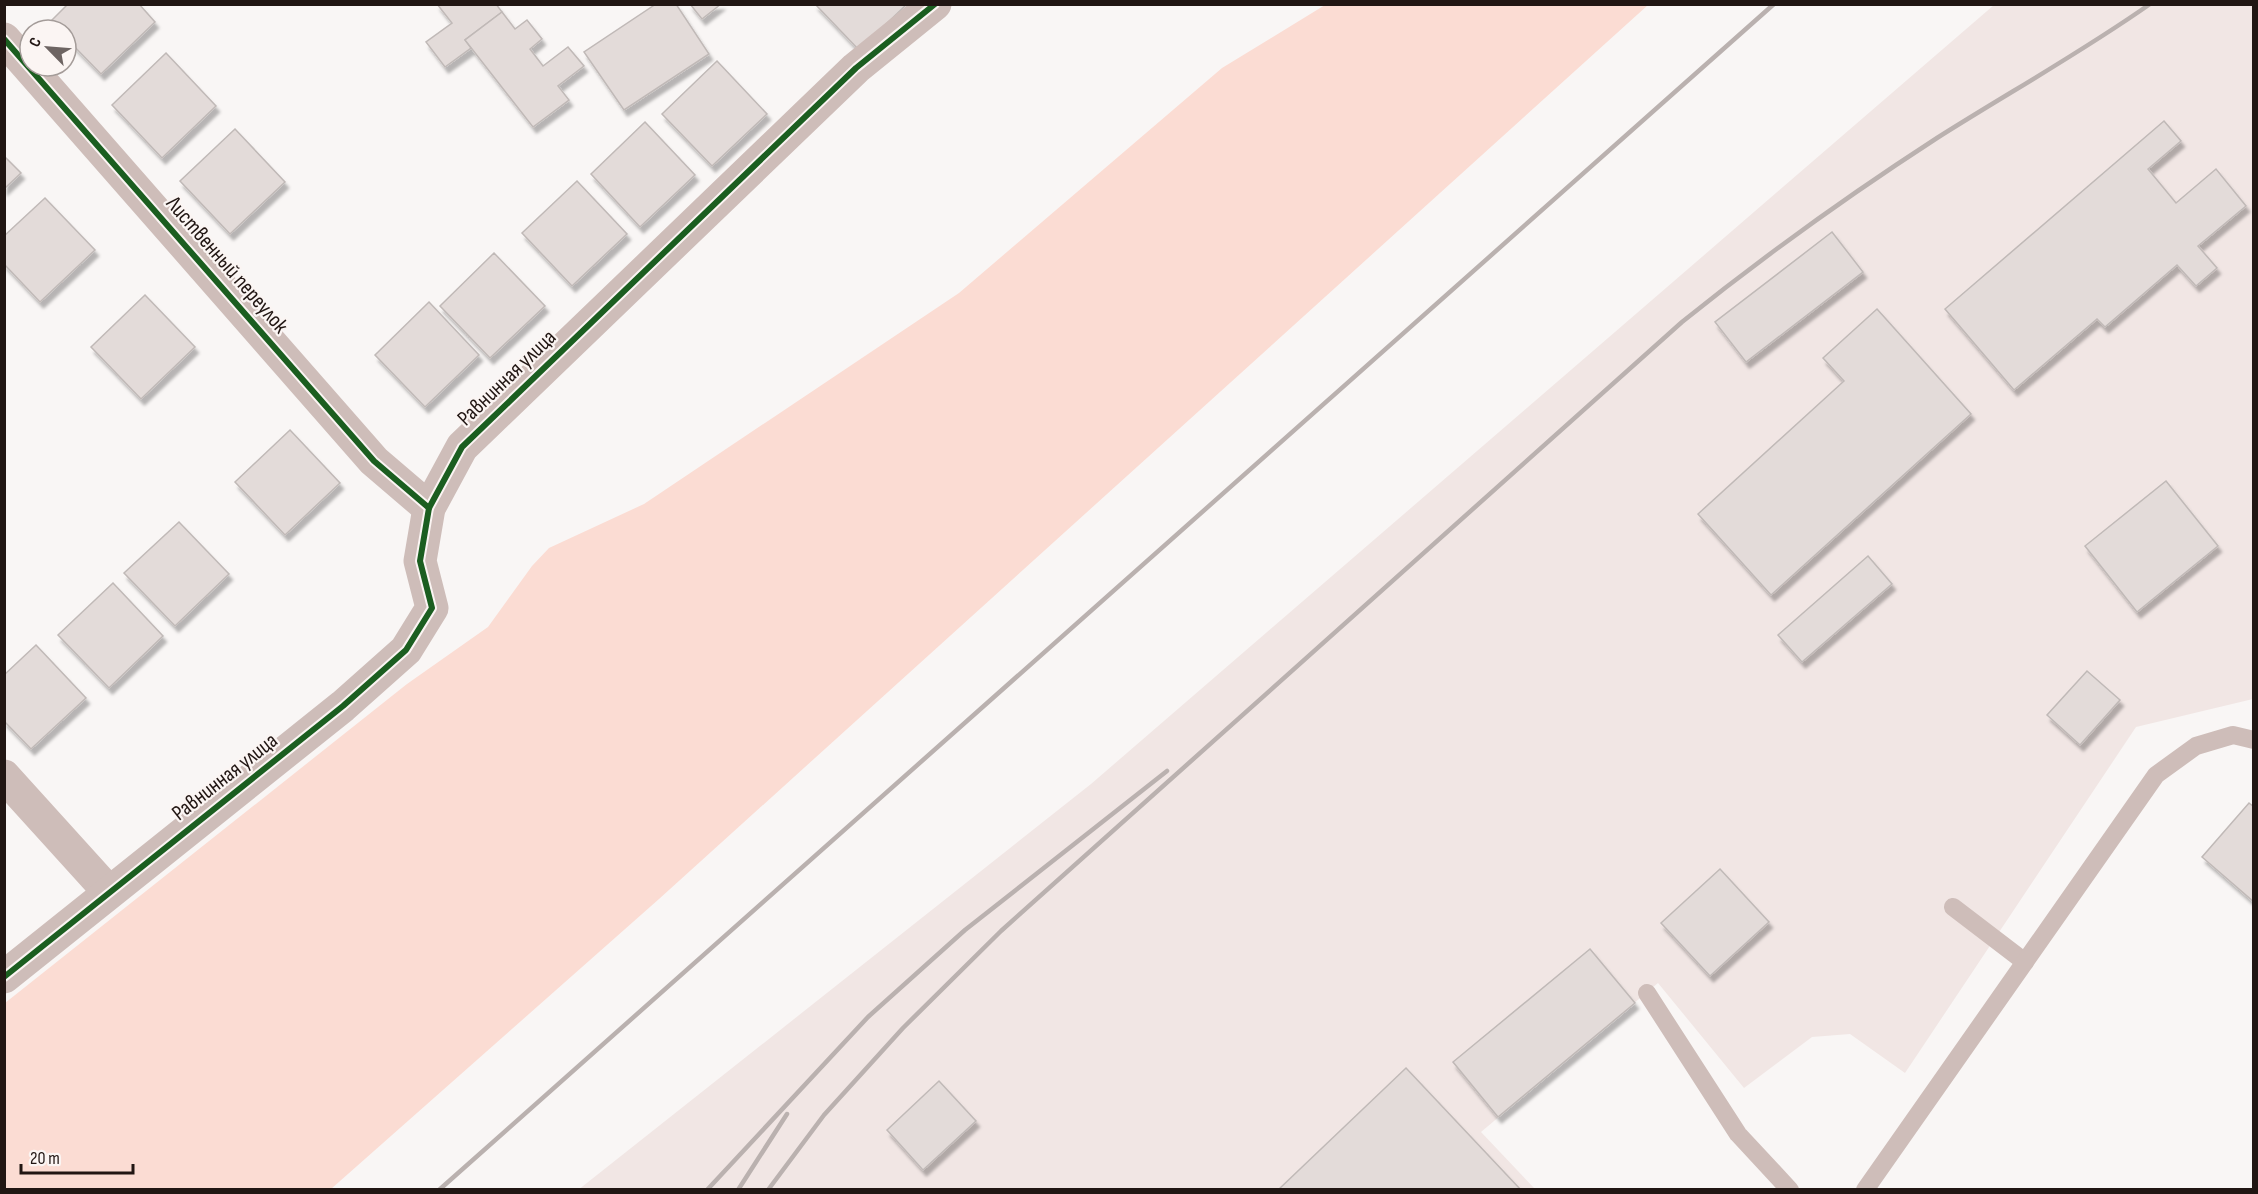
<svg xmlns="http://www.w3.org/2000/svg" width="2258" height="1194" viewBox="0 0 2258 1194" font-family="'Sofia Sans Condensed',sans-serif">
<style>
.built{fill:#f1e6e4}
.green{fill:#fbdcd3}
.building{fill:#e3dbd9;stroke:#c0b9b7;stroke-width:1.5;filter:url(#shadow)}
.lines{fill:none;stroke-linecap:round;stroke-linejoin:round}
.service{stroke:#cebdb9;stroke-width:18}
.minor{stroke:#cebdb9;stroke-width:33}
.rail{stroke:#bab1af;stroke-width:4.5}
.cycleway-casing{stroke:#fbf5f3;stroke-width:10}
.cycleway{stroke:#1b5e20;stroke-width:6}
.labels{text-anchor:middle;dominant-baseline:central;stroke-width:4.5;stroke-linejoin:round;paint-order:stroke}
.street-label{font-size:22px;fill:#211613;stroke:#fbf5f3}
</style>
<defs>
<filter id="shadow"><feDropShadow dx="3.5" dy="6" stdDeviation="1.5" flood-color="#0004"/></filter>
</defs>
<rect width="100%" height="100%" fill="#f9f6f5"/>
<polygon class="built" points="1994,5 2253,5 2253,699 2136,727 1905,1073 1850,1034 1812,1037 1744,1088 1658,983 1481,1132 1535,1189 578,1190 1091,784"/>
<polygon class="green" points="1325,5 1648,5 659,899 331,1189 5,1189 5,1003 407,684 488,627 532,566 549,548 644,504 959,293 1222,68"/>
<g class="building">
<polygon points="68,4 139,4 155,22 101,74 66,38 66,30 59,30 51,21"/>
<polygon points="437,4 496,4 502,12 465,40 471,48 445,67 426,42 452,23"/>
<polygon points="656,4 676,4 709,54 624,110 584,52"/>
<polygon points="690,4 721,4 702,19"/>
<polygon points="815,4 907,4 859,50"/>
<polygon points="502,12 515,29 527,20 542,39 530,49 543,66 568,47 584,66 558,86 569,100 533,127 465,40"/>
<polygon points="166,53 216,106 162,158 112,105"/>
<polygon points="717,61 767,114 712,166 662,114"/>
<polygon points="2164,121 2181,141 2148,169 2176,203 2216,169 2246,206 2198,246 2217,268 2196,286 2177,265 2105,327 2097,319 2014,390 1945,309"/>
<polygon points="645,122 695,175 640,227 591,174"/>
<polygon points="235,129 285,182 230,234 180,181"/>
<polygon points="4,156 21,173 4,189"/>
<polygon points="577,181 627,234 572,286 522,233"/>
<polygon points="45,198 95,250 40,302 4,264 4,236"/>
<polygon points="1832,232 1863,272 1746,362 1715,322"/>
<polygon points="494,253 545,306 490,358 440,306"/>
<polygon points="145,295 195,347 141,399 91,347"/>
<polygon points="429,302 479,355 425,407 375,355"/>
<polygon points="1877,309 1971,414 1771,595 1698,514 1844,381 1823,358"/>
<polygon points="290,430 340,483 285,535 235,482"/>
<polygon points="2166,481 2218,546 2137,612 2085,546"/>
<polygon points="179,522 229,574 175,626 124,573"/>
<polygon points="1868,556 1892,584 1802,662 1778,635"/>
<polygon points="113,583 163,636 109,688 58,635"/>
<polygon points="36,645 86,698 31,749 4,721 4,675"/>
<polygon points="2087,671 2120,700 2080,745 2047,715"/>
<polygon points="2249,803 2254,807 2254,902 2202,857"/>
<polygon points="1720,869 1769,922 1710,976 1661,923"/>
<polygon points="1590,949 1635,1003 1498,1117 1453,1062"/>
<polygon points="1406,1068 1521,1190 1278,1190"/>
<polygon points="939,1081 976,1121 923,1170 887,1130"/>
</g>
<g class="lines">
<g class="service">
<polyline points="1953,907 2025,962"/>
<polyline points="1647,993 1738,1134 1790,1190"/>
<polyline points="1865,1190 2156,775 2196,746 2233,735 2254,740"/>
</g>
<g class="minor">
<polyline points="4,39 374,461 429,508"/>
<polyline points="4,776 109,892"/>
<polyline points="4,977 343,706 406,650 432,608 420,561 429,508 462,447 856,68 935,4"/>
</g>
<g class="rail">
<polyline points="439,1190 1774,4"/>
<polyline points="707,1190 868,1017 965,930 1167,771"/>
<polyline points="738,1190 787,1114"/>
<path d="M768,1190l56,-75 79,-87 98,-97 681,-609c82,-66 167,-127 255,-184 71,-45 145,-86 213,-134"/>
</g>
<g class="cycleway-casing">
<g id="cycleway">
<polyline points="4,39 374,461 429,508"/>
<polyline points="4,977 343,706 406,650 432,608 420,561 429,508 462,447 856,68 935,4"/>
</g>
</g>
<use href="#cycleway" class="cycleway"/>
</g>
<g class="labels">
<g class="street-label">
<text transform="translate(227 265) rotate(49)">Лиственный переулок</text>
<text transform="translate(507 378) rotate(-44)">Равнинная улица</text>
<text transform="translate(225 777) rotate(-38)">Равнинная улица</text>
</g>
</g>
<rect width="2258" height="1194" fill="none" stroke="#211613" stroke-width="12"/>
<g transform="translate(48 48) rotate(295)"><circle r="28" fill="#fbf5f3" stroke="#a49c99" stroke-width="1.5"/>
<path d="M0-4.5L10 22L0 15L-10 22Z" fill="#6d6462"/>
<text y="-9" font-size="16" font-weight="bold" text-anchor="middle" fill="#211613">С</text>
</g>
<path d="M21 1164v9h112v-9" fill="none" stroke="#211613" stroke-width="3"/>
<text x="30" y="1164" font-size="18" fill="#211613" stroke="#fbf5f3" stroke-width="4.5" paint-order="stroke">20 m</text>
</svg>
